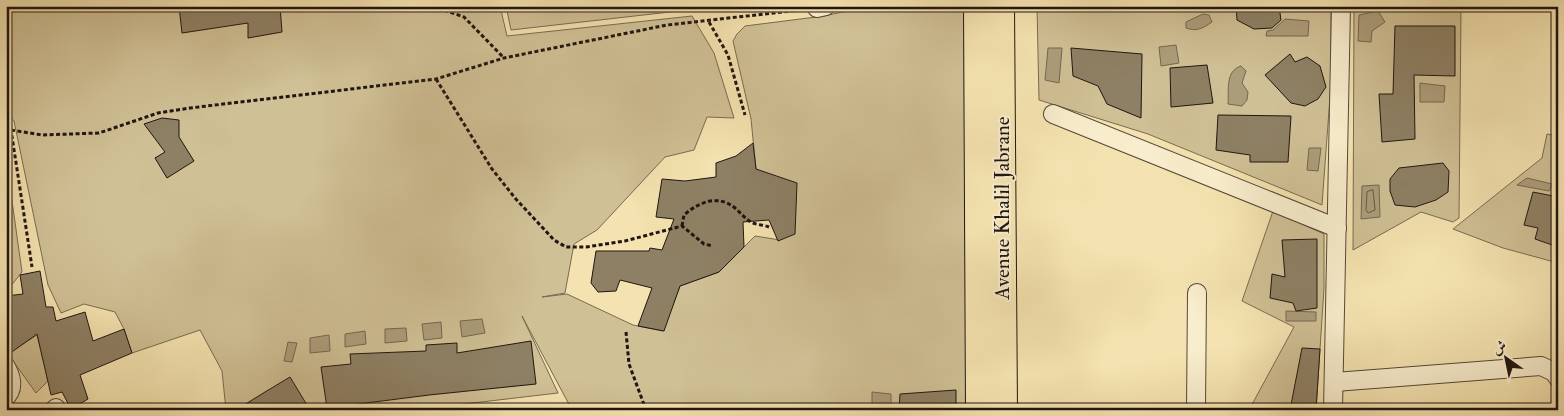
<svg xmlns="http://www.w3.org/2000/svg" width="1564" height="416" viewBox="0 0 1564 416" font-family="'IM FELL Double Pica',Amiri,serif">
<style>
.green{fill:#d0c095;stroke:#786a53}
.water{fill:#ac9d7a;stroke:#746750}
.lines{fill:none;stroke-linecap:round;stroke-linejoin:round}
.shore{stroke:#665946;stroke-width:1}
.building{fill:#8e8064;stroke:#201511}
.lane-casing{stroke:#554839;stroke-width:11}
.street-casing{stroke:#554839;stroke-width:20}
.primary-casing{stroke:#201511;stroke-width:30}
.path{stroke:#201511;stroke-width:3;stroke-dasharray:4 2.5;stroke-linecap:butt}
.lane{stroke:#f8edcc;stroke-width:9}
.street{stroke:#f8edcc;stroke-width:18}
.primary{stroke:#f4e3b0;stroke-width:28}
.labels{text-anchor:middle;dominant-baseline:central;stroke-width:4;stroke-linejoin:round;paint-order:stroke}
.street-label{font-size:21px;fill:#201511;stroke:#f8edcc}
</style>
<rect width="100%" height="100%" fill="#f4e3b0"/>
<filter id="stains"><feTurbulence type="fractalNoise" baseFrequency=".004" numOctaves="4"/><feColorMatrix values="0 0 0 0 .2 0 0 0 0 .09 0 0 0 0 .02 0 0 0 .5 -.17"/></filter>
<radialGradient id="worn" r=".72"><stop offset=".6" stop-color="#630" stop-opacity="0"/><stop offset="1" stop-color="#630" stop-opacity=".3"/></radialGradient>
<g class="green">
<polygon points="6,6 500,6 507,36 692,16 714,53 734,118 707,117 694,150 665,157 597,230 574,244 565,293 542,297 567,294 633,325 663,331 680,286 719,272 755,236 780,240 756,169 751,119 733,41 737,34 745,26 824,16 871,6 967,6 967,410 572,410 522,316 558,393 413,410 226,410 222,371 200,330 132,353 124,329 115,312 84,304 61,313 48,285 14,121 6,112"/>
<polygon points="506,6 723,6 511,30"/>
<polygon points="1037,6 1331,6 1331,83 1322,205 1148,134 1039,100"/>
<polygon points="1354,6 1550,6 1550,10 1461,9 1459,218 1453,222 1421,212 1353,250"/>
<polygon points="1547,134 1558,136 1558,263 1503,248 1453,229 1542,158"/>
<polygon points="6,158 22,272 6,292"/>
<polygon points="1273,211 1324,234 1324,288 1316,410 1249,410 1294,327 1242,301"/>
<polygon points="37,335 48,381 36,393 8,354"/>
</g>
<g class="water">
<polygon points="1378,11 1385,22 1372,31 1371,42 1358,41 1359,15"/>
<path d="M1203,14l6,1 3,7c-9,6 -15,10 -26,6v-6z"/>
<polygon points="1285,19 1309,21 1308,36 1266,36 1267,31 1273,30"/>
<polygon points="1176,45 1179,63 1161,66 1159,47"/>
<polygon points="1048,48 1062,48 1059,83 1045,80"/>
<path d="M1241,66l5,5 -4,12 6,9 -1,8 -5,6 -14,-2c1,-14 -3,-33 13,-38z"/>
<polygon points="1420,83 1445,86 1444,102 1420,102"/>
<polygon points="1309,148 1321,148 1318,171 1307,170"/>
<polygon points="1527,178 1552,184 1549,191 1517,185"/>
<polygon points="1379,185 1380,217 1361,219 1362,186"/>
<polygon points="1286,311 1316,312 1316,321 1286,321"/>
<polygon points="482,319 485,333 462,337 460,321"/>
<polygon points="441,322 442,338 424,340 422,324"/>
<polygon points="406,328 407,341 385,343 385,329"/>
<polygon points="365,331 366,344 345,347 345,334"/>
<polygon points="329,335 330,351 310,353 310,338"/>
<polygon points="288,342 297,343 292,362 284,361"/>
<polygon points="872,392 891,394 891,410 872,410"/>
</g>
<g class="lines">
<polygon class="shore" points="1373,190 1375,210 1368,213 1366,210 1367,192"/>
</g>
<g class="building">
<polygon points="179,6 253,6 255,11 280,6 282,32 248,38 248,23 182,33"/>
<polygon points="1236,6 1279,6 1281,20 1272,28 1254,29 1237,20"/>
<polygon points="1395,26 1455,26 1455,76 1414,75 1415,139 1382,142 1379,94 1393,94"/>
<polygon points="1071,48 1142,54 1141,118 1107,104 1098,86 1073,76"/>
<polygon points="1290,54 1295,62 1307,57 1320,66 1326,87 1318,99 1305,106 1291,103 1265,75"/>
<polygon points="1207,65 1213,103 1171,107 1170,68"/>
<polygon points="1218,115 1291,116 1288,162 1250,162 1250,155 1216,150"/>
<polygon points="162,118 179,120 179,137 194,161 167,178 155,158 165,152 144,124"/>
<polygon points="753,143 756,169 797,183 795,234 778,241 769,220 743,222 744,247 719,272 680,286 664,331 638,326 652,288 620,280 616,291 598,292 591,283 596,251 649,251 650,248 662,250 674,219 656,217 662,179 685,181 716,177 716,163 736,156"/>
<polygon points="1443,163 1449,171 1448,192 1436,200 1415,207 1395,205 1390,191 1390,179 1399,168"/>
<polygon points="1533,192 1558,197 1558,247 1535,239 1538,228 1524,225"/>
<polygon points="1317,239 1317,308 1296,311 1293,303 1270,298 1272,274 1285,277 1282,240"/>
<polygon points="40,271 46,307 53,307 56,321 85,312 93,341 124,329 132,353 80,375 88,399 71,409 62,392 51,395 37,334 9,354 6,353 6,296 23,294 20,275"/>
<polygon points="531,341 536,384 429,395 327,408 321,367 351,364 350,354 426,351 426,345 457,343 457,353"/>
<polygon points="1302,348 1320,349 1316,410 1290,410"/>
<polygon points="290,377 310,410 236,410 265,392"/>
<polygon points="956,390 956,410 899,410 900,394"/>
</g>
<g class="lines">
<g class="lane-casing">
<path id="lane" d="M6,359c11,15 15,32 0,44"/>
</g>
<g class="street-casing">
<g id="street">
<polyline points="817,8 826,6"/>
<polyline points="1053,114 1337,228"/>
<polyline points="1335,382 1541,366 1554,372 1558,378"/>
<polyline points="54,410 56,408"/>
<polyline points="1196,410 1197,293"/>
<polyline points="1333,410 1341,6"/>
</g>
</g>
<g class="primary-casing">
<g id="primary">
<polyline points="978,6 980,410"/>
<polyline points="1000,6 1003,410"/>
</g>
</g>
<g class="path">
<polyline points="432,6 464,17 504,58"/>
<polyline points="709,22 728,55 745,115"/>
<polyline points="436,79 492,169 515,198 554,240 566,247 586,247 625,241 682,226 704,244 713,246"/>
<polyline points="6,124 11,130 32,267"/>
<polyline points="11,130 42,135 99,133 158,113 190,108 436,79 504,58 667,25 800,10"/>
<path d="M682,226l2,-11c15,-13 34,-21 51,-7 6,5 11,12 18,15 5,2 11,2 16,4"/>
<polyline points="626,332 629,364 646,410"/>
</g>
<use href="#lane" class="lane"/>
<use href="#street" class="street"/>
<use href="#primary" class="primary"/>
</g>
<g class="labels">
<g class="street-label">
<text transform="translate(1002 208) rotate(-90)">Avenue Khalil Jabrane</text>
</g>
</g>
<rect width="1564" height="416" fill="none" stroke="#f4e3b0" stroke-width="25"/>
<rect x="8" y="8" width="1549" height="401" fill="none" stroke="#201511" stroke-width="2.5"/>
<rect x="12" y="12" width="1539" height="391" fill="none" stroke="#201511"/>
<g transform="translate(1506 358) rotate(327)" stroke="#f8edcc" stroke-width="4" paint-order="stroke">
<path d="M0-4L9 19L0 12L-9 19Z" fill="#201511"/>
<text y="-8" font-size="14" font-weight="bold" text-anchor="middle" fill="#201511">ش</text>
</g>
<rect width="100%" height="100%" filter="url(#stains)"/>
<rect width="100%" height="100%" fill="url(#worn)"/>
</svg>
